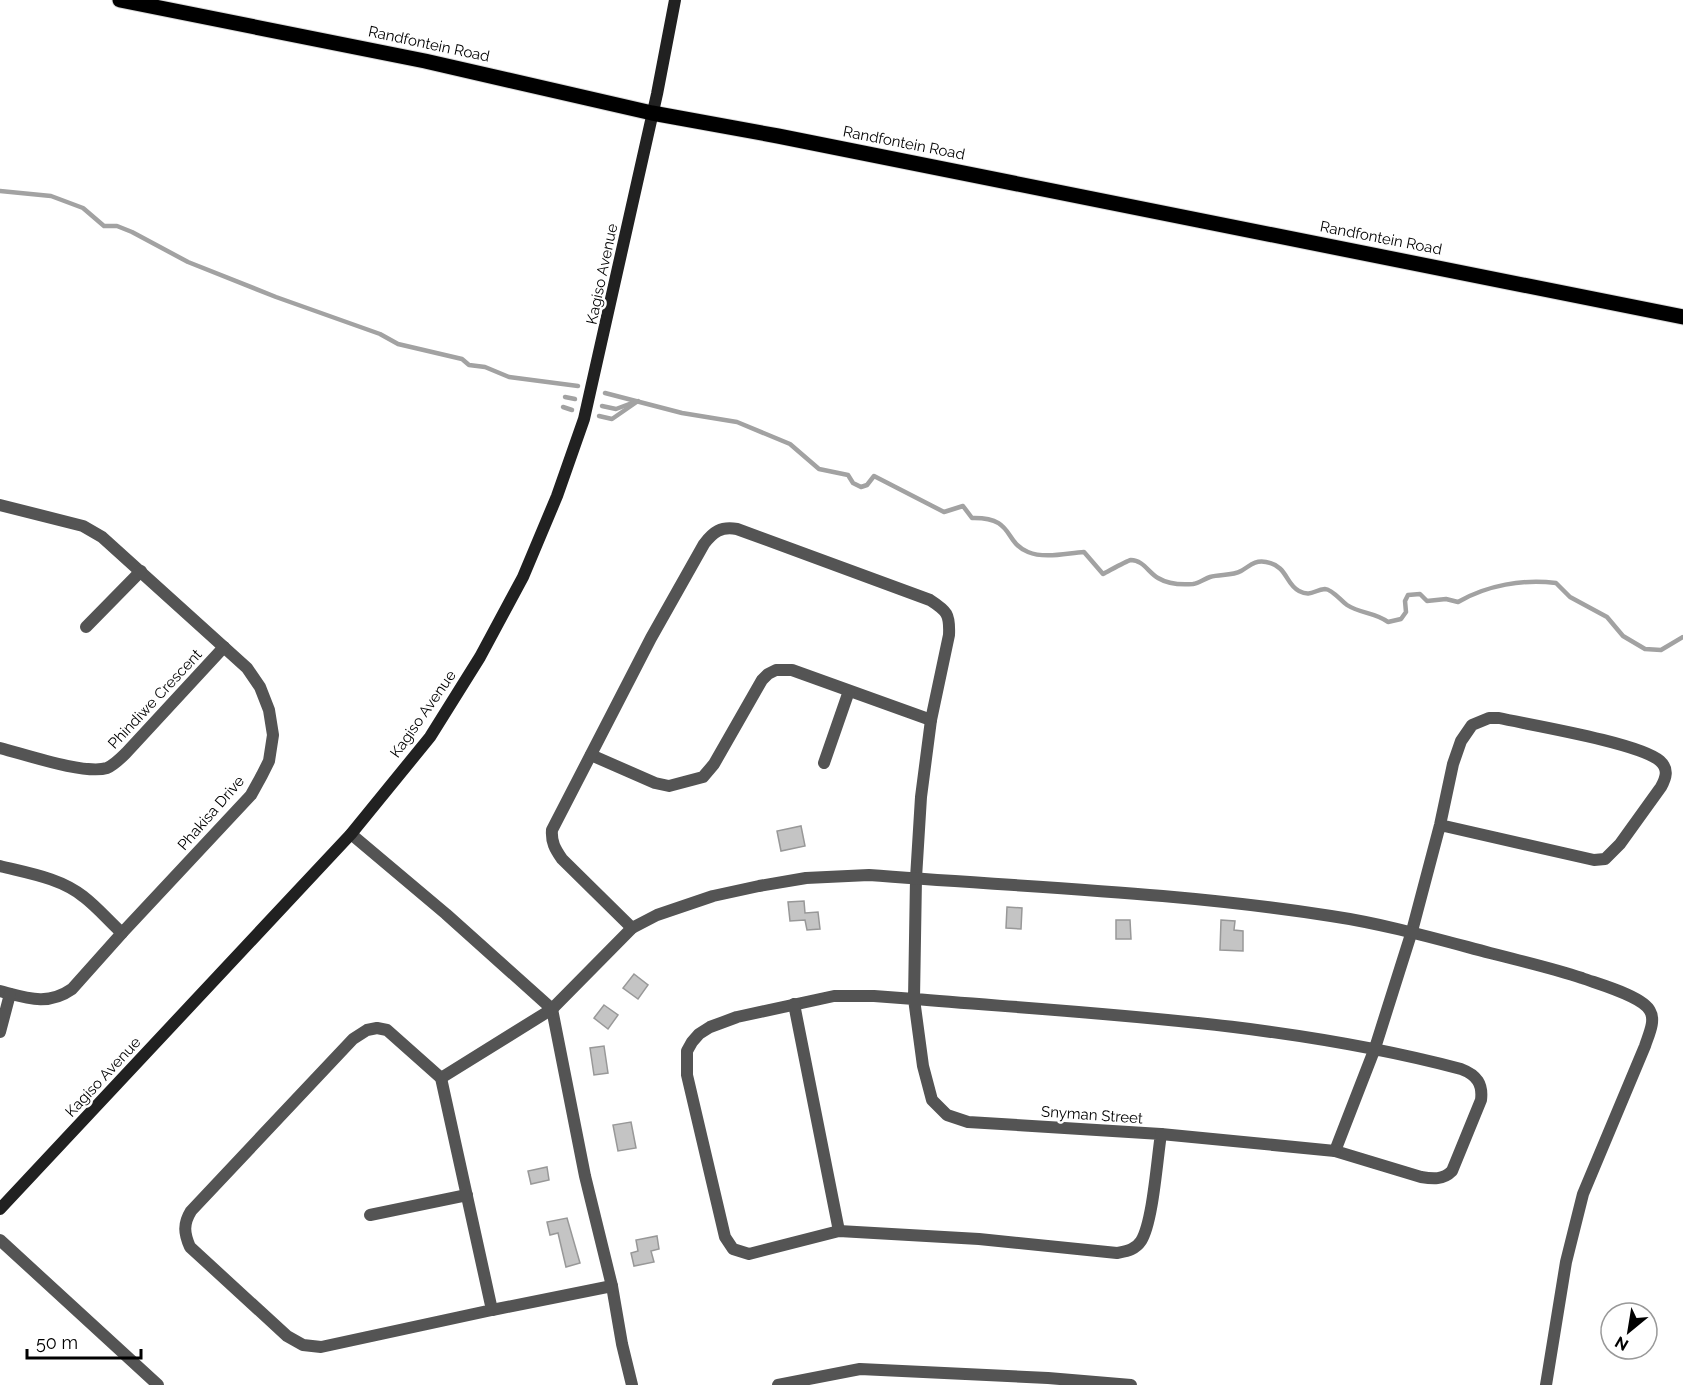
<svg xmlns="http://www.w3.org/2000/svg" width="1683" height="1385" viewBox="0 0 1683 1385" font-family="Raleway,sans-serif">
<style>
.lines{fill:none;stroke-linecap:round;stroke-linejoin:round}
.stream{stroke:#a2a2a2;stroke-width:4.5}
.building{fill:#c4c4c4;stroke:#989898;stroke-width:1.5}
.primary-casing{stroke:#dbdbdb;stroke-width:17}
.street{stroke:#545454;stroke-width:12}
.secondary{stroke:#212121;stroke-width:12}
.primary{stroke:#000;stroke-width:15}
.labels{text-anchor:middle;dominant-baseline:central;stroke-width:5;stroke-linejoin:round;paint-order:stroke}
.street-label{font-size:15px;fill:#000;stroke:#fff}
</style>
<rect width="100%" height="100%" fill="#fff"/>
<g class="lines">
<g class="stream">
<polyline points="0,191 51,196 83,208 104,226 117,226 132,232 188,262 276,297 380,334 398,344 462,359 469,365 485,367 509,377 578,386"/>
<path d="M605,393l77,20 55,9 53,22 29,25 29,6 5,8 8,4 6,-2 7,-9 70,36 19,-6 9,12c43,-1 31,24 56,34 17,7 39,1 56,0l19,22c6,-3 23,-13 28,-14 12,0 18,13 27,18 10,6 23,7 35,6 6,-1 11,-5 17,-7 10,-3 22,-1 31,-6 9,-5 13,-11 25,-9 22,4 19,22 33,29 12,6 15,-1 26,-2 7,0 16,12 22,16 14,9 28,7 41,17l13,-3 5,-7 -1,-11 3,-6 12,-1 7,7 19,-2 12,3c29,-17 65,-23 98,-19l14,14 37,20 16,19 22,13 16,1 22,-13"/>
<polyline points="565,397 575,399"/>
<polyline points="602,406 616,409 632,403"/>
<polyline points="563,407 572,410"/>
<polyline points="599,416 612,419 638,401"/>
</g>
</g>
<g class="building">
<polygon points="801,826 805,846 781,851 777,831"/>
<polygon points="804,901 805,913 818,912 820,929 807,930 805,920 790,921 788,902"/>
<polygon points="1007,907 1022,908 1021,929 1006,928"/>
<polygon points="1116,920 1130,920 1131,939 1116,939"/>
<polygon points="1221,920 1235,921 1234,930 1243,931 1243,951 1220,950"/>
<polygon points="634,974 648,985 638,999 623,988"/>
<polygon points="604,1005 618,1015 608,1029 594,1018"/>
<polygon points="604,1046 608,1073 594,1075 590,1048"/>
<polygon points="631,1122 636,1148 618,1151 613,1125"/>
<polygon points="547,1167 549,1180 531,1184 528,1171"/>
<polygon points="567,1218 580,1263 566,1267 558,1233 550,1235 547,1222"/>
<polygon points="657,1236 659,1249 651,1251 654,1262 634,1266 631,1253 638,1251 636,1240"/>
</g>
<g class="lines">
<g class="primary-casing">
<polyline id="primary" points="120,0 425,61 652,113 778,136 1683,317"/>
</g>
<g class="street">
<path d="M0,505l83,21 19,11 145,131 13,19 9,23 4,25 -4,26 -7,14 -11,20 -129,138 -50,56c-24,17 -45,9 -72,2"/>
<polyline points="86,627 141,571"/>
<path d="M0,748c24,6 85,27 107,20 7,-3 13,-9 19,-15l98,-106"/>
<polyline points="591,755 655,783 669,786 703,777 714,764 762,680 768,674 776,670 792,670 931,720"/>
<polyline points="824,763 849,691"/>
<polyline points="351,834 446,914 552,1009 585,1176 612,1286 622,1344 632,1385"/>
<path d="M0,866c28,7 61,12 84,31 13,10 25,24 38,36"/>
<path d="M632,928l-70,-69c-7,-10 -11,-17 -10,-29l99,-192 53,-94c9,-12 17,-18 33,-15l193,71c17,11 20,14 19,35l-18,85 -10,77 -5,81 -2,121 9,67 9,34 15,15 21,7 193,12c-4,25 -8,88 -20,107 -6,9 -14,10 -24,12l-138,-14 -140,-8 -90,23 -16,-5 -8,-12 -38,-162v-24l5,-9 7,-8 11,-7 27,-10 97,-21h40l40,3c183,15 369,23 547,70 16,6 22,15 20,31l-29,71c-9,9 -19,8 -31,6l-86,-26 40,-103 37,-117 28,-106 13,-61 8,-23 11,-16 17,-7h10c32,7 141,25 161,43 9,8 6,17 1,26l-41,57 -15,15 -11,1 -154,-35"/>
<polyline points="794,1004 839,1231"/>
<path d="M377,1028l10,2 54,48 51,232 -171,37 -18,-2 -16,-9 -97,-89c-6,-14 -7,-23 1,-36l162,-172 14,-9z"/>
<polyline points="0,1032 10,994"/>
<path d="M441,1078l111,-69 80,-81 25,-13 56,-19 46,-10 47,-8 63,-3c154,12 309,17 462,41 54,8 106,23 159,37 31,8 62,15 92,25 16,6 61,18 68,33 6,10 -2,25 -5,35l-62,148 -17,68 -20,123"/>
<polyline points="1161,1134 1335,1151"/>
<polyline points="370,1215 467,1195"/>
<polyline points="0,1240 158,1385"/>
<polyline points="492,1310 612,1286"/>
<polyline points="778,1385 860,1369 1048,1378 1131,1385"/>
</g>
<polyline class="secondary" points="0,1209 351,834 430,737 480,657 523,577 557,496 584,419 657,94 675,0"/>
<use href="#primary" class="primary"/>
</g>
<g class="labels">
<g class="street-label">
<text transform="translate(429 44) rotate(12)">Randfontein Road</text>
<text transform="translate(904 143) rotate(11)">Randfontein Road</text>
<text transform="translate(1381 238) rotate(11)">Randfontein Road</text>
<text transform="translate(602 274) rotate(-78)">Kagiso Avenue</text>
<text transform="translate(155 699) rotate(-47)">Phindiwe Crescent</text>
<text transform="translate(423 714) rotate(-55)">Kagiso Avenue</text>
<text transform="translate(211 813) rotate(-49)">Phakisa Drive</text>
<text transform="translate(103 1077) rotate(-47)">Kagiso Avenue</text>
<text transform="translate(1092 1115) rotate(4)">Snyman Street</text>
</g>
</g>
<g transform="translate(1629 1331) rotate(210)"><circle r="28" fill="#ffffff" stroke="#999999" stroke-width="1.5"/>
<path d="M0-4.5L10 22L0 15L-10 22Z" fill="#000000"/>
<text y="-9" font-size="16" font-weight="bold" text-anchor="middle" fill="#000000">N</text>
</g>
<path d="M27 1349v9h114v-9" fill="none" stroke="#000000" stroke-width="3"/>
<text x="36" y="1349" font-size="18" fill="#000000" stroke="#ffffff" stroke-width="4.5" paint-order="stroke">50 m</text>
</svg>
